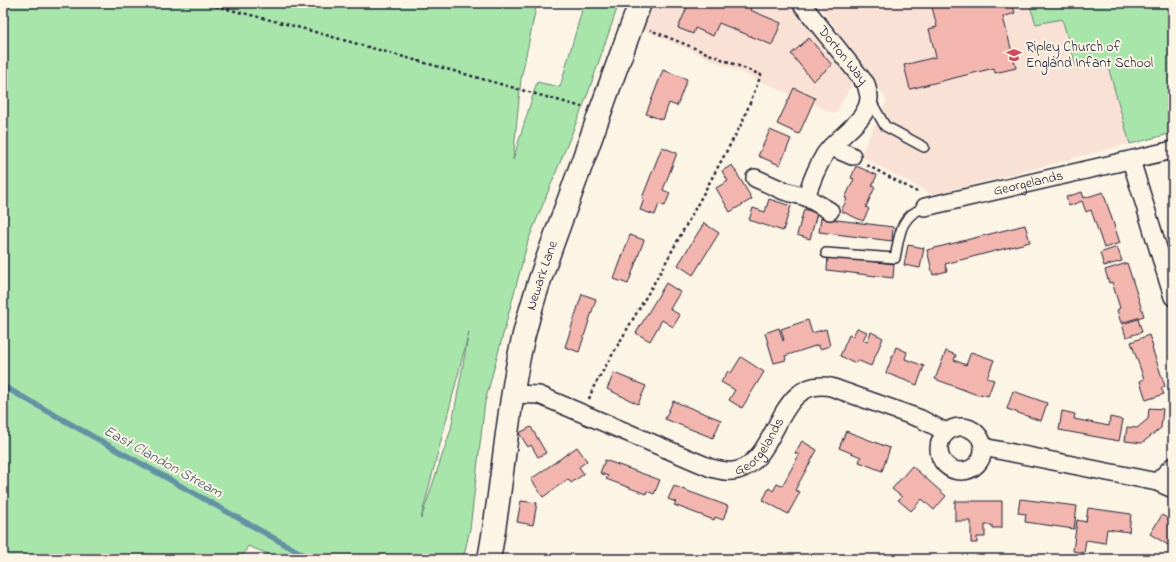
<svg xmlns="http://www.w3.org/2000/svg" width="1176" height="562" viewBox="0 0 1176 562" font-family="'Indie Flower',sans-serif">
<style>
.built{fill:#f9e2d5}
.green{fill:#a8e5ab;stroke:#658473;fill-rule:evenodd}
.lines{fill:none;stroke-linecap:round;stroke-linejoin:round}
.stream{stroke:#6393a3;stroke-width:5.5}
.building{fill:#f2b6af;stroke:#22223b}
.service-casing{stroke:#22223b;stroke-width:12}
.minor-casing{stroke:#22223b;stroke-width:20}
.secondary-casing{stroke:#22223b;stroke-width:25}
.path{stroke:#22223b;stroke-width:2.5;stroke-dasharray:3 3;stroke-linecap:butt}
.service{stroke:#fcf5e5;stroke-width:9}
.minor{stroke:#fcf5e5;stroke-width:17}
.secondary{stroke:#fcf5e5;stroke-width:22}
.labels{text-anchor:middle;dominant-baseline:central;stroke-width:4;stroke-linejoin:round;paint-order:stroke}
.poi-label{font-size:14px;fill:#22223b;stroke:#fcf5e5;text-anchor:start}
.street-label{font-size:14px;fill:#22223b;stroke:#fcf5e5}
.water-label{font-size:15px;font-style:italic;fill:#425a6f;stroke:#fcf5e5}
</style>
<rect width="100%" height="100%" fill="#fcf5e5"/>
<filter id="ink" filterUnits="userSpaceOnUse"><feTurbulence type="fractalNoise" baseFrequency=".025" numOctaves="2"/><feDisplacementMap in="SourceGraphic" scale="8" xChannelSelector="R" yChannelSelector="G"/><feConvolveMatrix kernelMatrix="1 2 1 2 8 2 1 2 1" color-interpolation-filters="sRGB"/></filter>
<g filter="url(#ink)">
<g class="built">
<polygon points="640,3 801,3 858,74 835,114 632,25"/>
<polygon points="820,3 1173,3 1173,133 1129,144 933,195 860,156 887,100 822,10"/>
</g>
<g class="green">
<path d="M3,3h534l-16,76 -8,81 24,-78 23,5 24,-84h35l-32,93 -59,145 -43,161 -15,127 -7,30h-182l-33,-13 -7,13h-238zM469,332l-18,97 -30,90v-1z"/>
<polygon points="1029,3 1173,3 1173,133 1130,144 1107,63 1077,69 1062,19 1036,24"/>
</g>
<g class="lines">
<polyline class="stream" points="3,386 311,559"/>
</g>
<g class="building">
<polygon points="689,3 731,3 733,4 734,3 753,3 750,10 781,23 772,45 719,23 713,36 695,28 693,34 678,28"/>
<polygon points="931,3 1012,3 1015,13 1003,17 1016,68 995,73 994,68 910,89 904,65 936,57 929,29 937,27"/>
<polygon points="809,38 832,65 813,81 791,54"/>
<polygon points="663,70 687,79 677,106 669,103 663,120 646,114"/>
<polygon points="794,88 815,98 799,134 777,124"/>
<polygon points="770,130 791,139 780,165 758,156"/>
<polygon points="662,147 677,153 663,190 670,193 665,206 659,204 655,215 640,210 644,199 642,198"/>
<polygon points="732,165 752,199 730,212 716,188 728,181 722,171"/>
<polygon points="856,166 877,175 872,186 875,187 866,207 869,209 863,221 841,211 847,199 845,198 854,179 851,178"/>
<polygon points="1082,192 1084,198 1103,192 1120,243 1104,248 1091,210 1086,212 1082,201 1069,206 1066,197"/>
<polygon points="769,199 791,206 783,231 749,220 753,208 765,212"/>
<polygon points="804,209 817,213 810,239 797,235"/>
<polygon points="821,218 893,227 892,241 819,232"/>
<polygon points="704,223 719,233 693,275 678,265"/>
<polygon points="1025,225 1030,242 945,264 947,271 933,275 927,250"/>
<polygon points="630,235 644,240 628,284 614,279"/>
<polygon points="908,245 924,248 920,268 904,265"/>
<polygon points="1117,247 1122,261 1104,266 1100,253"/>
<polygon points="828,256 894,264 893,278 827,270"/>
<polygon points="1127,263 1144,316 1121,323 1117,310 1120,308 1112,282 1109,283 1105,270"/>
<polygon points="666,283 680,292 670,309 680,315 673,327 662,320 650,341 636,333"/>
<polygon points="582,294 596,299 579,352 565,347"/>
<polygon points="1138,319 1142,332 1126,337 1122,324"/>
<polygon points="808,320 812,333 826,329 830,346 820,349 818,345 785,356 786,360 774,363 765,333 779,328 783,341 784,340 781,329"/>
<polygon points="857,328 867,332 863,340 867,342 871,332 883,338 871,366 857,360 856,363 840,356 849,335 853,336"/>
<polygon points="1149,335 1153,347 1152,348 1165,386 1161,388 1164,394 1146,400 1140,381 1144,379 1131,342"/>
<polygon points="896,347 907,352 905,359 924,366 917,385 886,373"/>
<polygon points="946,351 956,355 954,360 966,365 971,352 994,360 987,378 994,380 988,396 981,394 980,396 935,379"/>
<polygon points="741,357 764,372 742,408 729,400 735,390 721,382 728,371 731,373"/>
<polygon points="614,373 646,386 638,404 607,389"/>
<polygon points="1013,391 1047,403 1041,421 1007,409"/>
<polygon points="673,401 721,420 713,438 665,419"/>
<polygon points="1149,408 1163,409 1161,428 1142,443 1125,441 1127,427 1137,428 1148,419"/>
<polygon points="1062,411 1075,414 1074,419 1109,426 1110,417 1123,420 1119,441 1059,430"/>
<polygon points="531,427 546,453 538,457 531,445 528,447 519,433"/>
<polygon points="846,431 890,448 882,471 859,462 861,457 839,448"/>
<polygon points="802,441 817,450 795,490 800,492 788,514 763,500 769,488 773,491 777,484 782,486 799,455 795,453"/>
<polygon points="577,447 587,461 579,467 584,474 571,483 568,479 543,497 531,479"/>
<polygon points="605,460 660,480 654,494 647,491 646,494 606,479 608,476 600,473"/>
<polygon points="912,466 946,496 934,510 922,499 911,511 898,500 902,497 892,489"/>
<polygon points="674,486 728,506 723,520 715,517 714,520 674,505 676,502 668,499"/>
<polygon points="1020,499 1077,506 1074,529 1025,522 1026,514 1018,513"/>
<polygon points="521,501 537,503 533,525 517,522"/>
<polygon points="955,501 1002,501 1002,528 992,528 992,525 985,525 985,537 977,537 977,543 971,543 971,521 955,521"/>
<polygon points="1088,508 1131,514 1129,532 1107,529 1105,543 1086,540 1084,553 1073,551 1077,520 1086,522"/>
<polygon points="1162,515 1173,522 1173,548 1150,534"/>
</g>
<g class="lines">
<g class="service-casing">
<g id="service">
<polyline points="869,98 885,126 924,147"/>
<path d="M826,253l69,5c5,-24 4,-41 30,-51"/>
</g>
</g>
<g class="minor-casing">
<g id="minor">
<path id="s1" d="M801,3l65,81c1,4 2,8 3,12 1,24 -32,40 -44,58 -8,13 -14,28 -19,43"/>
<polyline points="831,147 852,156"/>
<polyline points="1131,160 1173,297"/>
<polyline points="755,178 784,191 806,197 830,211"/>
<path id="s2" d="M925,207l248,-57"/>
<path id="s3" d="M513,394l26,1 172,73c8,2 18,5 27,2 42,-12 38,-94 93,-83l90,32 25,13"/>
<circle cx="961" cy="449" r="22"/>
<polyline points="983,447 1157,482 1173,489"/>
<polyline points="1157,482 1173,466"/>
</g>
</g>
<g class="secondary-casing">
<g id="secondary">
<path id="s4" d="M489,559c13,-68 17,-139 31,-207 11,-52 30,-102 49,-153 23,-65 47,-131 71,-196"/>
</g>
</g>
<g class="path">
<polyline points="204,3 290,25 582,107"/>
<polyline points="867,165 917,192"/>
<polyline points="589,399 593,388 661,271 742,123 761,75 650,30"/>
</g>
<use href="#service" class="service"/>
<use href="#minor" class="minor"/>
<use href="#secondary" class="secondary"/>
</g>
</g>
<defs>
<g id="school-bare" transform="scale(1.2)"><path d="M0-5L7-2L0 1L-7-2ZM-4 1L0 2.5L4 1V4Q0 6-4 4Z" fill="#d1495b" stroke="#fcf5e5" stroke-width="2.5" paint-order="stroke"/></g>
</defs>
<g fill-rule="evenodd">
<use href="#school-bare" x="1014" y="55"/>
</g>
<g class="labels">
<g class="poi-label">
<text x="1026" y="47">Ripley Church of<tspan x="1026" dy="16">England Infant School</tspan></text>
</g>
<g class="street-label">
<text stroke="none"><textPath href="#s1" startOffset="67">Dorton Way</textPath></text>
<text stroke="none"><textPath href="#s2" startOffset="106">Georgelands</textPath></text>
<text stroke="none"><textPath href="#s4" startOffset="289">Newark Lane</textPath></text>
<text stroke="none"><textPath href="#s3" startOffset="273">Georgelands</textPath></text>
</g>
<g class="water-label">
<text transform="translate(163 462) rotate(29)">East Clandon Stream</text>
</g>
</g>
<rect width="1176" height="562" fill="none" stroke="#fcf5e5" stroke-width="16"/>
<rect x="8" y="8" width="1160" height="546" fill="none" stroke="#22223b" stroke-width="1.5" filter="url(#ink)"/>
</svg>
